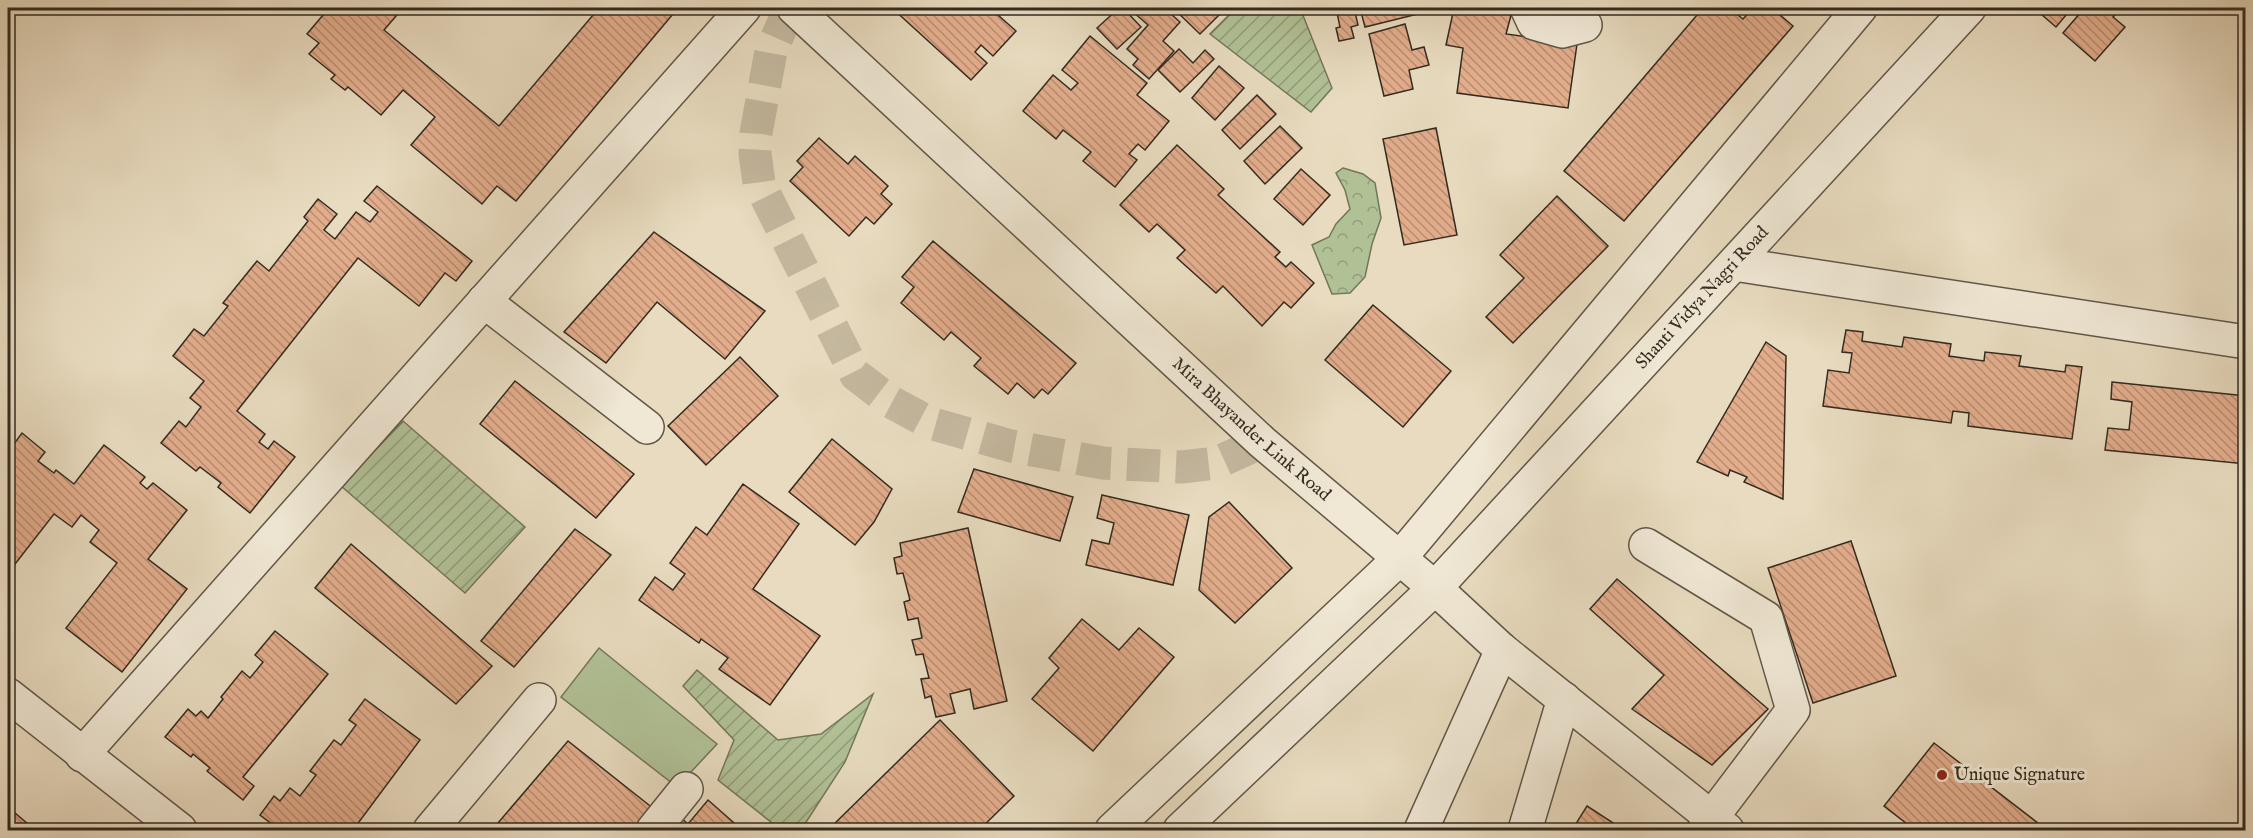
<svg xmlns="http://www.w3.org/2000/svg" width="2253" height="838" viewBox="0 0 2253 838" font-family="'IM FELL English',serif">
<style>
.forest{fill:url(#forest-crowns);stroke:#72765b;stroke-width:1.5}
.garden{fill:url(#garden-furrows);stroke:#72765b;stroke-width:1.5}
.pitch{fill:#b1c196;stroke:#72765b;stroke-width:1.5}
.building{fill:url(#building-back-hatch);stroke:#332b20;stroke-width:1.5}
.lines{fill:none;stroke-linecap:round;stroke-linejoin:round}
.minor-tunnel{stroke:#c4b89f;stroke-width:33;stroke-dasharray:33 16;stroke-linecap:butt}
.minor-casing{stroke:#605748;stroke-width:36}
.minor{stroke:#f0e8d5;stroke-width:33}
.poi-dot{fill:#8f2418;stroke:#f0e8d5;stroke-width:2}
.labels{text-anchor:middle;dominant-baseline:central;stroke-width:6;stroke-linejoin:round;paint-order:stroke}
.street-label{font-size:18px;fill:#332b20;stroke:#f0e8d5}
.poi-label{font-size:18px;fill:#332b20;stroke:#f0e8d5;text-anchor:start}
</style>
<defs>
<pattern id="forest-crowns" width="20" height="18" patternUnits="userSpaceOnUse" patternTransform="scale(1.5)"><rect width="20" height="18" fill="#b1c196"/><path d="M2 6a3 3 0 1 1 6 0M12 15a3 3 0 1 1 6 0" fill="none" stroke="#919d7a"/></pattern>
<pattern id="garden-furrows" width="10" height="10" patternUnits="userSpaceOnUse" patternTransform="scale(1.5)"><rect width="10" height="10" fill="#b1c196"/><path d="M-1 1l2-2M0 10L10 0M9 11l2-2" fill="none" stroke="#919d7a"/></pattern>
<pattern id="building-back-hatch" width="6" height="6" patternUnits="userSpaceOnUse" patternTransform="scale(1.5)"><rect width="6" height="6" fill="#e3ad8c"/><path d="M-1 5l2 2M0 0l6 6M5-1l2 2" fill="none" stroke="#b98d72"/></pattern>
</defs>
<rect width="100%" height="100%" fill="#e8dbbf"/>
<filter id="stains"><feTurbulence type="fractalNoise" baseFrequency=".00333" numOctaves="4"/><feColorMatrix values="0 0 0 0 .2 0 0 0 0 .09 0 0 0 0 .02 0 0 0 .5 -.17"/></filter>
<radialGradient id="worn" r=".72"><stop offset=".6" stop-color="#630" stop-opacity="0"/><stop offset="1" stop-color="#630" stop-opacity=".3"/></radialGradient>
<polygon class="forest" points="1343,168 1363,174 1375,183 1381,218 1372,244 1365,277 1350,293 1332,294 1312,245 1329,237 1336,224 1350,209 1345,190 1336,173"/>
<g class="garden">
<polygon points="1236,8 1300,8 1332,88 1311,112 1210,34"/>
<polygon points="403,421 525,527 465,593 341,486"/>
<polygon points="697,670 778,740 821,734 873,694 845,762 801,830 781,830 718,780 734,740 683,686"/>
</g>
<polygon class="pitch" points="599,648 717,744 677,787 561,697"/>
<g class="building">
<polygon points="329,8 403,8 384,30 499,126 599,8 678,8 516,201 497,186 482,204 411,145 435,117 403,90 381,115 348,87 345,90 331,79 335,75 309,54 319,43 307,34"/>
<polygon points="892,8 990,8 1016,31 993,56 981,45 975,52 987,63 971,80"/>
<polygon points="1119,8 1123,8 1141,27 1117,49 1097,28"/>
<polygon points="1135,8 1164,8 1180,22 1163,41 1174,51 1149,79 1133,65 1138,59 1127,49 1148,25 1132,11"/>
<polygon points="1173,8 1226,8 1200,34"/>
<polygon points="1336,8 1354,8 1358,25 1351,27 1354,38 1339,41 1336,28 1340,27"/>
<polygon points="1360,8 1421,8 1422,13 1365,27"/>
<polygon points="1454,8 1513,8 1506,34 1577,44 1568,108 1457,93 1463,48 1446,45"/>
<polygon points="1703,8 1729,8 1743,19 1753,8 1772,8 1793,26 1624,221 1564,171"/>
<polygon points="2034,8 2072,8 2056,27"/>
<polygon points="2076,8 2121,8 2113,17 2125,27 2095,61 2063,33 2081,12"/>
<polygon points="1405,24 1412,50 1424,47 1429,65 1409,70 1413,89 1384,96 1369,34"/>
<polygon points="1090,36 1147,83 1137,95 1169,121 1145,150 1138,144 1129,154 1137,160 1115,187 1083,161 1091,152 1063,130 1056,139 1023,111 1053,75 1071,90 1078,83 1062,70"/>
<polygon points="1179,49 1193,63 1205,50 1214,59 1180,92 1158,70"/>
<polygon points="1219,66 1244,88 1215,120 1192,98"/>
<polygon points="1257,95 1276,114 1240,149 1222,130"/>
<polygon points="1280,126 1302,148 1265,184 1244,161"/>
<polygon points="1436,128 1457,235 1404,245 1383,139"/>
<polygon points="819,138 848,164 855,156 888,186 881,194 892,204 874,224 866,217 849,236 790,181 803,167 797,161"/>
<polygon points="1177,145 1224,189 1218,195 1280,252 1275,257 1286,267 1291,262 1314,283 1291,308 1284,302 1262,326 1223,286 1216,293 1177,258 1185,250 1157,224 1149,232 1120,205"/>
<polygon points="1301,169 1330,195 1303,225 1274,199"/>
<polygon points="377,186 472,261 456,281 445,273 419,306 358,258 237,411 265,434 259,442 268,449 274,441 295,457 250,513 218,487 221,483 200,467 196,471 161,443 179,421 186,427 201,407 190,398 204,381 173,356 194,329 204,336 228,306 223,303 257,261 269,271 308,221 304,217 318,199 337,214 324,230 335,239 356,212 370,222 378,212 364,201"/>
<polygon points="1557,196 1608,246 1513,343 1486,317 1524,278 1500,255"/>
<polygon points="654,232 765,311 725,359 657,302 606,363 564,332"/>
<polygon points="933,241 1076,363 1048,394 1042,389 1034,398 1017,383 1008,394 974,366 981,358 951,332 944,340 901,303 914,287 902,277"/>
<polygon points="1373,305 1451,371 1403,427 1325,360"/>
<polygon points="1846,330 1863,332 1862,341 1902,347 1904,337 1951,344 1949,356 1984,361 1985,352 2021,356 2019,366 2065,372 2066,365 2082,367 2072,439 1968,426 1969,413 1953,411 1951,423 1823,406 1828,370 1849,373 1852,353 1842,352"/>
<polygon points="1766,342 1786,356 1783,499 1744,482 1747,477 1730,470 1728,476 1697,462"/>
<polygon points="740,357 778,396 706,465 668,426"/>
<polygon points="515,381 634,474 596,518 480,424"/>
<polygon points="2112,382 2246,396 2246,464 2105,450 2108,428 2129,430 2132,402 2111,399"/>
<polygon points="22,433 45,452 38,461 54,473 56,470 74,484 104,445 145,477 140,483 147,489 153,483 187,510 148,559 187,589 122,672 66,628 117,563 90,542 99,530 81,515 72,527 54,514 8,573 8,452"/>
<polygon points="832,439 892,489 874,522 855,545 789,492"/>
<polygon points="974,469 1073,497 1060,541 958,512"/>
<polygon points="743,484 799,524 753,589 820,636 770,705 719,669 728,658 701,639 699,643 639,600 655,577 673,590 685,574 670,563 696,527 707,535"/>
<polygon points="1102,495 1189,515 1173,585 1086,565 1092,540 1109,544 1114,523 1097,518"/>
<polygon points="1229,502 1292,568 1235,623 1199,590 1209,517"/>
<polygon points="968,528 1007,701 974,709 970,689 950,694 955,713 936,717 931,696 925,698 921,679 929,678 923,654 916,655 912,640 922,638 918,618 908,620 904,602 910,600 903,573 897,574 894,558 902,556 900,543"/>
<polygon points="575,529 611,555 514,667 481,641"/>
<polygon points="1851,541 1896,676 1813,703 1768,568"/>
<polygon points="351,544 492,666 456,704 315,588"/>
<polygon points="1617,579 1768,709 1712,765 1632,709 1664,675 1590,609"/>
<polygon points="1082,619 1119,650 1139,628 1174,657 1093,751 1032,699 1059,668 1049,658"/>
<polygon points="275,631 328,674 243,777 254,786 243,800 207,771 210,768 193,754 191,757 165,737 188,709 196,716 201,711 208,718 223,699 221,697 242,671 250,678 263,662 255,655"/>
<polygon points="365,699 420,740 353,830 280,830 260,815 274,796 280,801 290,788 300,796 316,775 310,771 334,740 341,745 356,725 349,720"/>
<polygon points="940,720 1014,796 979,830 828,830"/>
<polygon points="568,741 654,809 636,830 492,830"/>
<polygon points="1934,743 2047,830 1915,830 1884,806"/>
<polygon points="708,800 742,830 659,830 673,811 688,824"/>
<polygon points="1587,806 1624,830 1572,830"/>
<polygon points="8,807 35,830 8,830"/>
</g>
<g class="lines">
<polyline class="minor-tunnel" points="790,8 771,51 756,133 755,154 759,183 856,375 891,402 930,423 1011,446 1103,463 1182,467 1216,463 1262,442"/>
<g class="minor-casing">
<g id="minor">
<path id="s1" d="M794,8l468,434 173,146 67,62 225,180"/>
<polyline points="1527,8 1534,23 1562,31 1585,25"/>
<polyline points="1734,264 2246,342"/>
<polyline points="484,301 647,427"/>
<polyline points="1646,545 1766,618 1793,710 1712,817 1704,830"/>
<polyline points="8,695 180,830"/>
<polyline points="82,755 744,8"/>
<polyline points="430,830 539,700"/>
<polyline points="653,830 686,789"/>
<polyline points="1112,830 1399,559 1860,8"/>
<path id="s2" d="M1180,830l255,-242 534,-580"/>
<polyline points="1421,830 1502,650"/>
<polyline points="1525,830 1564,699"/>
</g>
</g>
<use href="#minor" class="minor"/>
</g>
<circle class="poi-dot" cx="1942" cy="775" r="6"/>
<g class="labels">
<g class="street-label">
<text stroke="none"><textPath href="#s2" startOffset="746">Shanti Vidya Nagri Road</textPath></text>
<text stroke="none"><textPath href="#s1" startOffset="622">Mira Bhayander Link Road</textPath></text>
</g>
<g class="poi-label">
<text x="1954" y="775">Unique Signature</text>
</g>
</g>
<rect width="2253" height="838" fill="none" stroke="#e8dbbf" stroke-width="30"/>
<rect x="9" y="9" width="2235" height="820" fill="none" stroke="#332b20" stroke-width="3"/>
<rect x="15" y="15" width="2223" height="808" fill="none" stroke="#332b20" stroke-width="1.5"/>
<rect width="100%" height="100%" filter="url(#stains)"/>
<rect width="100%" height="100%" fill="url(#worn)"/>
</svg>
